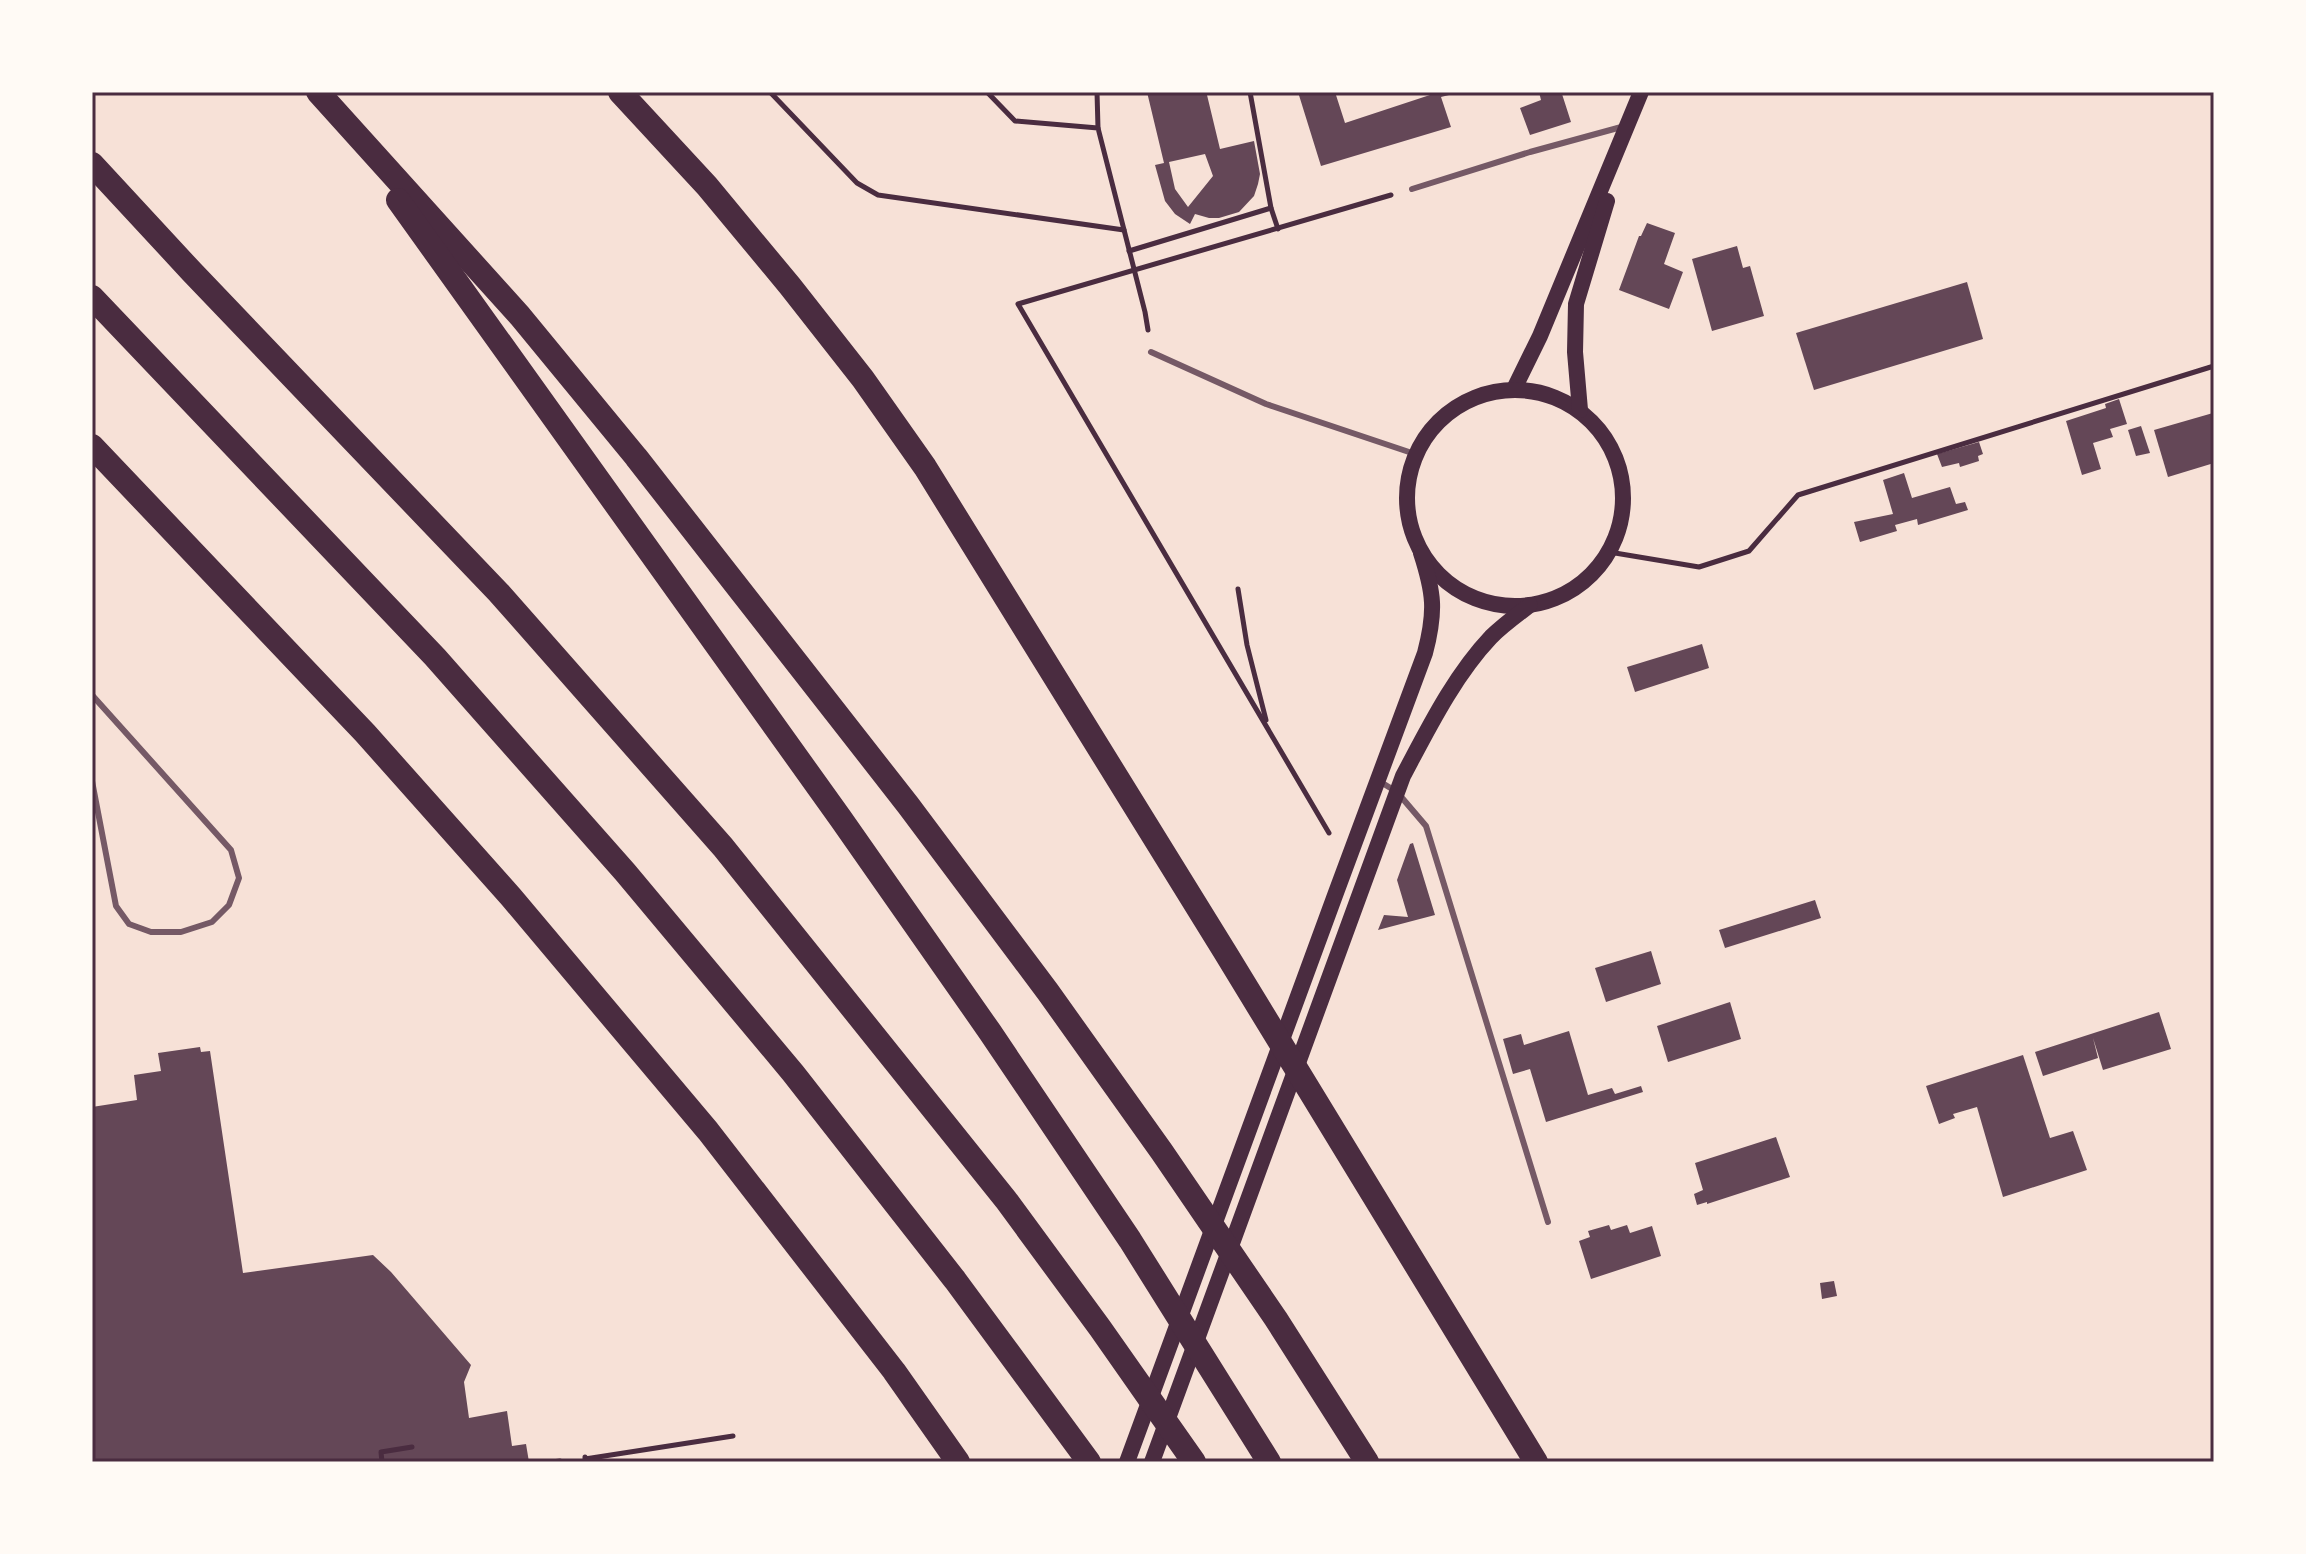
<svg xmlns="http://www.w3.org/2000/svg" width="2306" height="1554" viewBox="0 0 2306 1554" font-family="'Roboto Condensed',sans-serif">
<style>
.building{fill:#644757;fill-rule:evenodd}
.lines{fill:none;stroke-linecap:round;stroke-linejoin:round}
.path{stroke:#4a2c40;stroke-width:5}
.service{stroke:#755966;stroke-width:6}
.secondary{stroke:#4a2c40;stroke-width:16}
.motorway{stroke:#4a2c40;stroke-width:24}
.neatline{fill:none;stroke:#4a2c40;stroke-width:3}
</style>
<rect width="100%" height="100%" fill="#f7e1d7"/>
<g class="building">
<path d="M1147,92h67l-7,3 13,54 34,-8 6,33 -2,10 -4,12 -15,16 -20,6h-10l-14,-4 -5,10 -15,-10 -10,-13 -10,-36 9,-2zM1205,154l8,22 -25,31 -13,-18 -6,-27z"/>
<polygon points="1298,92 1335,92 1345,123 1439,92 1457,93 1441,97 1451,127 1321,166"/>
<polygon points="1539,92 1568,92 1562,94 1571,122 1530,135 1520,108 1541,100"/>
<polygon points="1647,223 1675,233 1664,264 1683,272 1669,309 1619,290 1639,236 1641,236"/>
<polygon points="1737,246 1743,268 1750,266 1764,316 1712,331 1692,259"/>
<polygon points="1967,282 1983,339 1814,390 1796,333"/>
<polygon points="2119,399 2127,424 2110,429 2113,437 2093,443 2101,469 2082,475 2066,421 2106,408 2105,404"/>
<polygon points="2213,413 2214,463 2168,477 2154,430"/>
<polygon points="2141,426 2150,453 2136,456 2128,430"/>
<polygon points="1979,442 1983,454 1978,456 1979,461 1960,467 1959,463 1942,467 1937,454"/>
<polygon points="1904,473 1912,498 1950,487 1956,504 1965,502 1968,510 1918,525 1917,519 1895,525 1897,531 1860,542 1854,522 1893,514 1883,480"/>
<polygon points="1702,644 1709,668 1635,692 1627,667"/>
<polygon points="1413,843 1435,915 1378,930 1384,915 1408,917 1397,880 1410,844"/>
<polygon points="1815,900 1821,918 1725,948 1719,930"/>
<polygon points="1651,951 1661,984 1606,1002 1595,968"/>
<polygon points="1730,1002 1741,1039 1668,1062 1657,1026"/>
<polygon points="2159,1012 2171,1049 2103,1070 2093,1038 2098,1058 2043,1076 2035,1052"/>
<polygon points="1569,1031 1588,1095 1612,1088 1615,1094 1641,1086 1643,1092 1546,1122 1530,1069 1513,1074 1503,1039 1521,1034 1524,1045"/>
<polygon points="200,1047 201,1052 210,1051 243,1273 373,1255 391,1272 471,1365 464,1382 469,1418 507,1411 512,1446 526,1444 529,1462 92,1462 92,1107 137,1100 134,1075 161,1071 158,1053"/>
<polygon points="2023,1055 2050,1138 2073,1131 2087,1170 2003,1197 1977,1107 1953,1114 1955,1118 1939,1124 1926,1086"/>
<polygon points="1776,1137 1790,1177 1707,1204 1707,1202 1697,1205 1694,1194 1703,1190 1695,1163"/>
<polygon points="1609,1225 1611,1230 1627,1225 1630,1233 1652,1226 1661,1256 1591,1279 1579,1241 1590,1237 1588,1231"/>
<polygon points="1834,1281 1837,1296 1822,1299 1820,1283"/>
</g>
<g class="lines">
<g class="path">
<polyline points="770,92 857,183 878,195 1124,230"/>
<polyline points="987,92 1015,121 1098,128 1145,312 1148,330"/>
<polyline points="1097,92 1098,128"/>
<polyline points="1271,208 1278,229"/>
<polyline points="1129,251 1271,208 1250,92"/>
<polyline points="1609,552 1699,567 1749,551 1798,495 2214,366"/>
<polyline points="1238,589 1247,645 1266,720"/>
<polyline points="1329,833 1018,304 1391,195"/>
<polyline points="585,1457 585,1459 733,1436"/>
<polyline points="382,1462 381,1452 412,1447"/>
<polyline points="552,1462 560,1461"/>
</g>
<g class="service">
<polyline points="1412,189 1530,152 1625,126"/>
<polyline points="1151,352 1266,404 1415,454"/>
<polyline points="92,695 231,850 239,878 229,905 212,922 181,932 151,932 129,924 116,906 92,781"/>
<polyline points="1379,781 1397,792 1426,826 1548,1222"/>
</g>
<g class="secondary">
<polyline points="1514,389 1540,336 1641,92"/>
<circle cx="1515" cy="498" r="108"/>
<polyline points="1580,410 1575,352 1576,304 1607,201"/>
<path d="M1127,1462c100,-270 197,-540 298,-809 11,-42 9,-60 -4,-100"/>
<path d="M1152,1462l251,-686c25,-47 51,-100 88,-139 12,-12 26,-22 39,-32"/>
</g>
<g class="motorway">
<polyline points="318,92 520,316 636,457 908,805 1048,992 1162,1152 1276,1319 1367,1462"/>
<polyline points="620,92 707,186 790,286 863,379 925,467 1225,952 1536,1462"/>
<polyline points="92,164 192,272 499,593 723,847 1006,1200 1100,1328 1194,1462"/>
<polyline points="398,200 841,819 990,1032 1130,1240 1269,1462"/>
<polyline points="92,297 435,657 625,872 793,1073 955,1280 1089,1462"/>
<polyline points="92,446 365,733 511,897 708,1131 894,1371 958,1462"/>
</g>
</g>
<rect width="2306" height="1554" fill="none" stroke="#fffaf5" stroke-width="188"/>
<rect x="94" y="94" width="2118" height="1366" class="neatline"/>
</svg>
